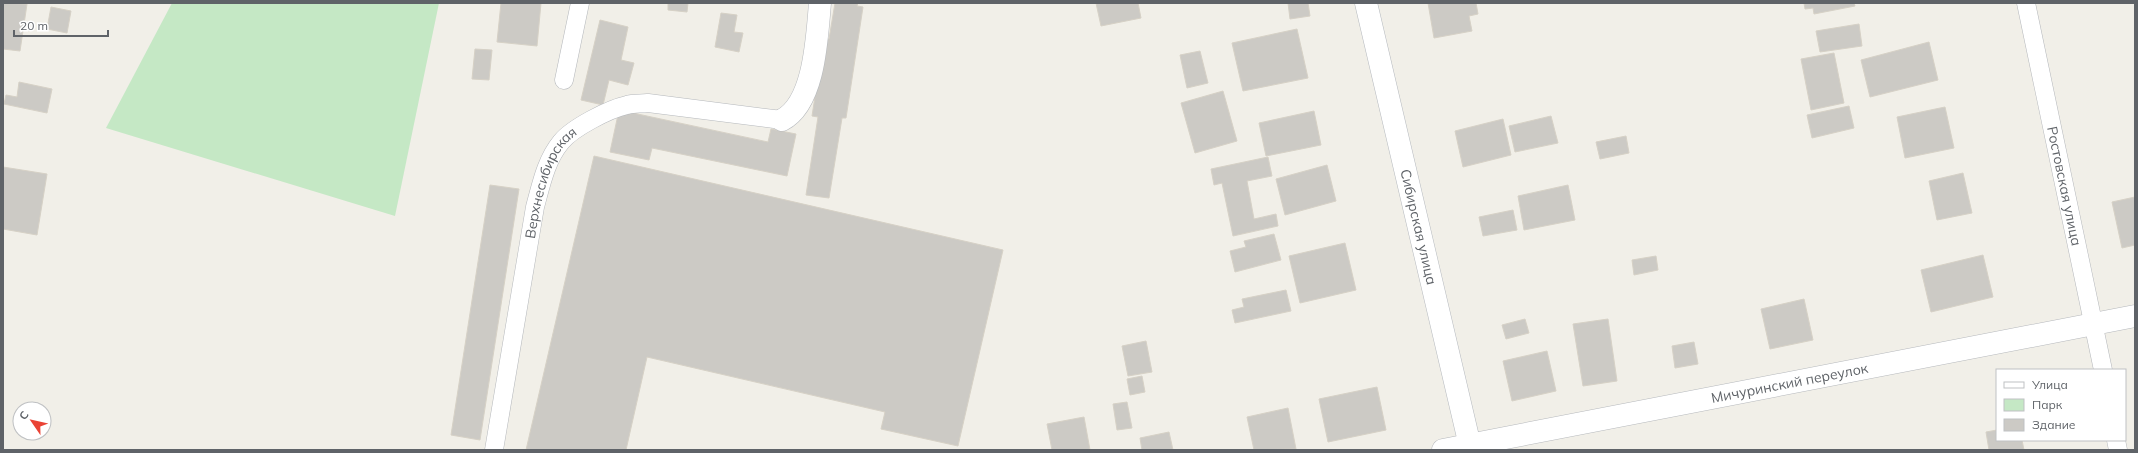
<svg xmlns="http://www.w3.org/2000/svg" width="2138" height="453" viewBox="0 0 2138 453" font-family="Mulish,sans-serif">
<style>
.green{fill:#c5e8c5}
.building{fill:#cccac5;stroke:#d6d1c6}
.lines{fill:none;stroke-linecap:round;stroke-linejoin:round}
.lane-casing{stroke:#b5b8bc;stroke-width:19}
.street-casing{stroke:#b5b8bc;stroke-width:23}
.secondary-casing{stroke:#b6babf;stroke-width:23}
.lane{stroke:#fff;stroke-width:18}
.street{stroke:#fff;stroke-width:22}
.secondary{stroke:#fff;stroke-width:22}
.labels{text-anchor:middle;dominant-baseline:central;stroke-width:4;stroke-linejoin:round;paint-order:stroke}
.street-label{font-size:14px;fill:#5f6368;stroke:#fff}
</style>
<rect width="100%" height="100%" fill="#f1efe8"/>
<polygon class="green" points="172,3 439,3 395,216 106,128"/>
<g class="building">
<polygon points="3,3 27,4 20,51 3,49"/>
<polygon points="501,3 541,3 537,46 497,42"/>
<polygon points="668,3 688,3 687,12 668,10"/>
<polygon points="835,3 858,3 857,6 863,7 846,118 842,118 829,198 806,195 818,117 812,116 824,39 829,39"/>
<polygon points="1096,3 1138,3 1141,18 1101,26"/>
<polygon points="1288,3 1308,3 1310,16 1290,19"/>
<polygon points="1428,3 1476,3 1478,14 1469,16 1472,31 1434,38"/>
<polygon points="1804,3 1854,3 1855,6 1814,14 1813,8 1805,9"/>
<polygon points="51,7 71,11 67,33 47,29"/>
<polygon points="721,13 737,15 734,32 743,33 739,52 715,47"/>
<polygon points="600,20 628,27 621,60 634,63 628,85 609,80 603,105 581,100"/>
<polygon points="1859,24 1862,46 1820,52 1816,31"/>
<polygon points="1297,29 1308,78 1243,91 1232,43"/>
<polygon points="1929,42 1938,80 1870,97 1861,60"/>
<polygon points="475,49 492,50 489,80 472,79"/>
<polygon points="1200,51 1208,83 1187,88 1180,55"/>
<polygon points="1834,53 1844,103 1811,110 1801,59"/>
<polygon points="19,82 52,89 47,113 4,104 6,95 17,97"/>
<polygon points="1223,91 1237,141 1195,153 1181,103"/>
<polygon points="1849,106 1854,128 1812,138 1807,115"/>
<polygon points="1945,107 1954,148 1905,158 1897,117"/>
<polygon points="619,110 768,142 771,129 796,134 787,176 652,148 649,160 610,152"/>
<polygon points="1314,111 1321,145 1266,156 1259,123"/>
<polygon points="1551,116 1558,143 1515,152 1509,126"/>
<polygon points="1503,119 1511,155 1463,167 1455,131"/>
<polygon points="1626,136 1629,153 1600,159 1596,142"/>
<polygon points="594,156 1003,250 958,446 881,429 885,412 647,357 626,450 526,450"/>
<polygon points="1268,157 1272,176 1247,181 1254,219 1276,214 1278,226 1233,236 1222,183 1214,185 1211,169"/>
<polygon points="1327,165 1336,201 1285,215 1276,179"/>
<polygon points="3,167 47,174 37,235 3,229"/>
<polygon points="1963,173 1972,213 1937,220 1929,181"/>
<polygon points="490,185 519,189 480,440 451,435"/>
<polygon points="1568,185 1575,220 1524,230 1518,196"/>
<polygon points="2135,197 2135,245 2122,248 2112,202"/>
<polygon points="1513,210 1517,230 1483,236 1479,217"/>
<polygon points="1274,234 1281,260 1235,272 1230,251 1246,247 1244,241"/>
<polygon points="1345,243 1356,290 1300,303 1289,256"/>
<polygon points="1983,255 1993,297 1931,312 1921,270"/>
<polygon points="1656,256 1658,270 1634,275 1632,260"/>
<polygon points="1286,290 1291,311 1235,323 1232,310 1244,307 1242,299"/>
<polygon points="1804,299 1813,340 1770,349 1761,309"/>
<polygon points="1525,319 1529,333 1506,339 1502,325"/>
<polygon points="1608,319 1617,381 1583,386 1573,324"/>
<polygon points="1146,341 1152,372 1128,376 1122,346"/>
<polygon points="1694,342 1698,364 1675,368 1672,346"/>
<polygon points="1547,351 1556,391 1512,401 1503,361"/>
<polygon points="1142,376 1145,392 1130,395 1127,379"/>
<polygon points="1377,387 1386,430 1328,442 1319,399"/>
<polygon points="1127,402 1132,428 1117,430 1113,404"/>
<polygon points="1288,408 1296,449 1254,450 1247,417"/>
<polygon points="1084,417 1090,450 1052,450 1047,424"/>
<polygon points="1997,430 1997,440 2022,440 2024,450 1989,450 1986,432"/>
<polygon points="1169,432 1173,450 1142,450 1140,438"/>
</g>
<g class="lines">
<g class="lane-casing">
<g id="lane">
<path id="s1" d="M2026,3l77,367"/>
<polyline points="564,80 580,3"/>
<polyline points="2116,440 2118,450"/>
<path id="s2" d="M494,450l41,-243c6,-22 11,-47 26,-65 11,-14 48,-33 66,-37 7,-2 14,-1 21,-2l134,17"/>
</g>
</g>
<g class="street-casing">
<g id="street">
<path d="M782,120c33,-17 35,-84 38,-117"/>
<path id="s3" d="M1443,450l692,-134"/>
</g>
</g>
<g class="secondary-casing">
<g id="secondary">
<path id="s4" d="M1366,3l105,447"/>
</g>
</g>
<use href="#lane" class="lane"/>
<use href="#street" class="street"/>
<use href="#secondary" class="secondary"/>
</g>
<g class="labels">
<g class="street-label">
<text stroke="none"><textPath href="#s2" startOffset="275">Верхнесибирская</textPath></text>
<text stroke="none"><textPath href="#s1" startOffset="187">Ростовская улица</textPath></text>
<text stroke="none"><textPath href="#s4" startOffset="230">Сибирская улица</textPath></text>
<text stroke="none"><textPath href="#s3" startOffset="353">Мичуринский переулок</textPath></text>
</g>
</g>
<rect width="2138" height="453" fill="none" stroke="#5f6368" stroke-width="8"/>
<rect x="1996" y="369" width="130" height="72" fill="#ffffff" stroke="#bfc1c3"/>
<rect x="2004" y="382" width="20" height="6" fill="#ffffff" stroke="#bfc1c3"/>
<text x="2032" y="389" font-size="12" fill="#5f6368">Улица</text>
<rect x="2004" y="399" width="20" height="12" fill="#c5e8c5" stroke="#bfc1c3"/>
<text x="2032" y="409" font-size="12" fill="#5f6368">Парк</text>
<rect x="2004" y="419" width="20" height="12" fill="#cccac5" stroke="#bfc1c3"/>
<text x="2032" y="429" font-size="12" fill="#5f6368">Здание</text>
<g transform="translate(32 421) rotate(304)"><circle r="19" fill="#ffffff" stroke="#bfc1c3"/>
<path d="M0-3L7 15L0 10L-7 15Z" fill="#ea4335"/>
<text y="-6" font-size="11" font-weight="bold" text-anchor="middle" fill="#5f6368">С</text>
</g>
<path d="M14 30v6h94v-6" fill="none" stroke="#5f6368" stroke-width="2"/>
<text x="20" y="30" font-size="12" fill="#5f6368" stroke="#ffffff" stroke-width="3" paint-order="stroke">20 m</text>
</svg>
